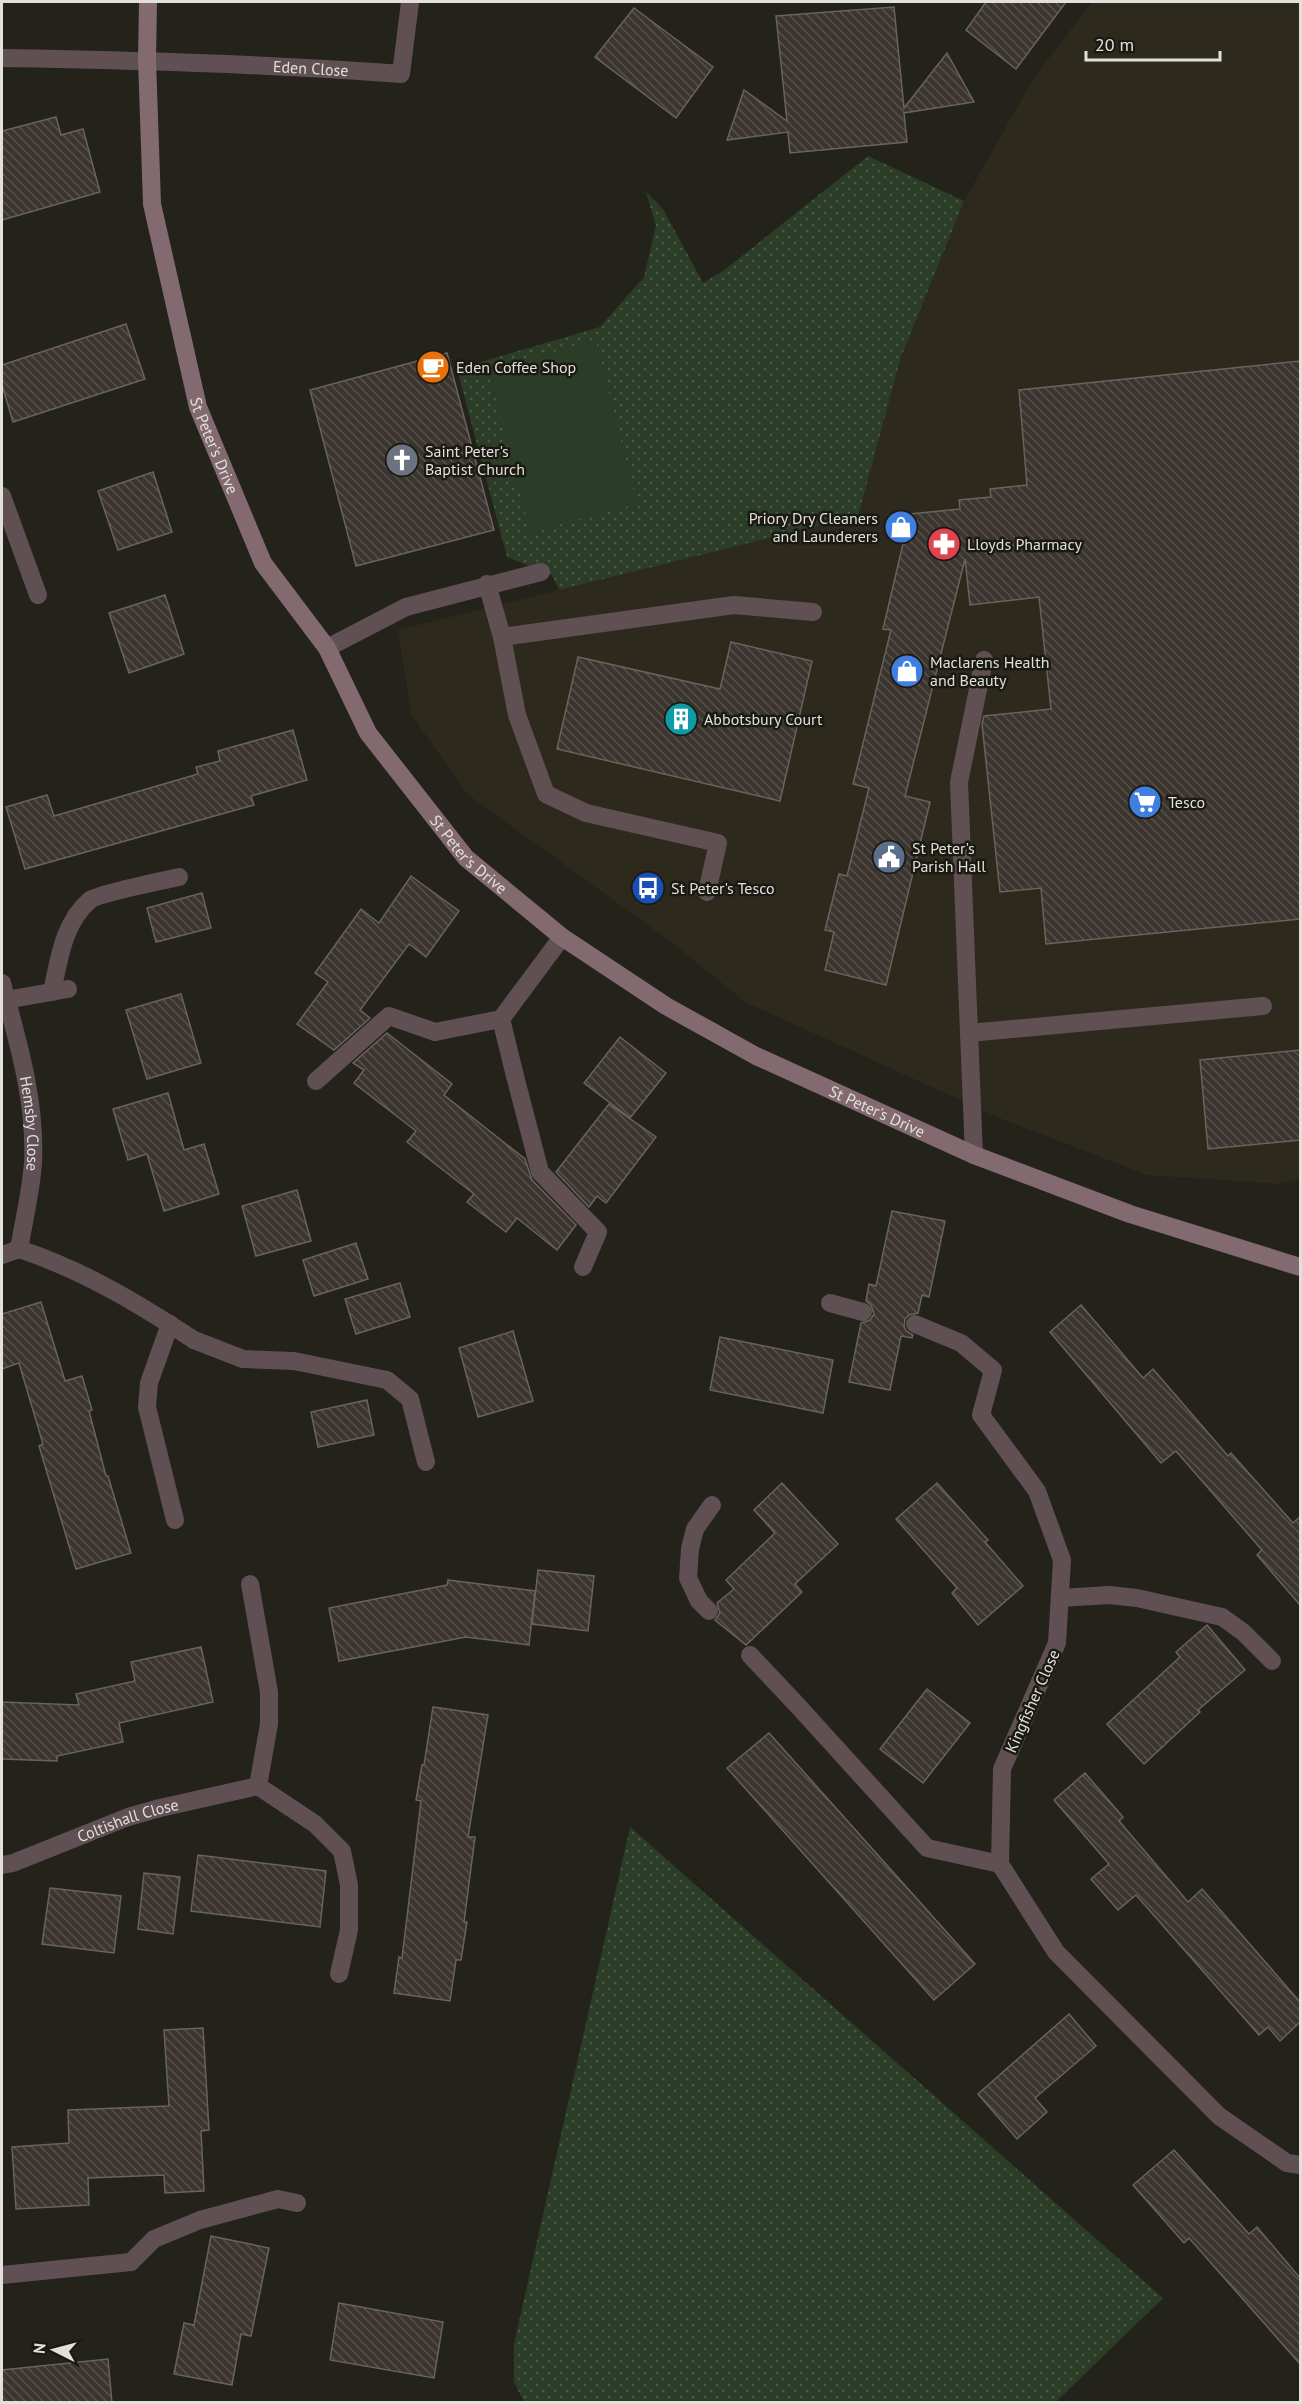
<svg xmlns="http://www.w3.org/2000/svg" width="1302" height="2404" viewBox="0 0 1302 2404" font-family="'PT Sans',sans-serif">
<style>
.built{fill:#2d2a1d}
.park{fill:url(#park-dots)}
.garden{fill:#2c3d27}
.building{fill:url(#building-back-hatch);stroke:#6a625d;stroke-width:1.5}
.lines{fill:none;stroke-linecap:round;stroke-linejoin:round}
.lane{stroke:#605054;stroke-width:18}
.street{stroke:#605054;stroke-width:18}
.secondary{stroke:#836970;stroke-width:18}
.labels{text-anchor:middle;dominant-baseline:central;stroke-width:5;stroke-linejoin:round;paint-order:stroke}
.street-label{font-size:16px;fill:#e1e0db;stroke:#1a1912}
.poi-label{font-size:16px;fill:#e1e0db;stroke:#1a1912;text-anchor:start}
</style>
<defs>
<pattern id="park-dots" width="8" height="8" patternUnits="userSpaceOnUse" patternTransform="scale(1.5)"><rect width="8" height="8" fill="#2c3d27"/><path d="M2 2h.1M6 6h.1" fill="none" stroke="#4a5946" stroke-width="1.8" stroke-linecap="round"/></pattern>
<pattern id="building-back-hatch" width="6" height="6" patternUnits="userSpaceOnUse" patternTransform="scale(1.5)"><rect width="6" height="6" fill="#3b342f"/><path d="M-1 5l2 2M0 0l6 6M5-1l2 2" fill="none" stroke="#57514d"/></pattern>
</defs>
<rect width="100%" height="100%" fill="#23221b"/>
<polygon class="built" points="1092,2 1300,2 1300,1179 1278,1184 1147,1175 1004,1120 745,1002 670,941 467,794 411,714 398,630 857,516 900,360 964,201 1033,79"/>
<g class="park">
<polygon points="868,156 964,201 900,360 858,516 559,590 552,575 507,557 457,369 600,327 644,277 656,226 646,192 663,209 703,283 723,271"/>
<polygon points="630,1827 1163,2298 1056,2402 524,2402 514,2382 514,2344"/>
</g>
<polygon class="garden" points="596,341 637,504 530,532 488,369"/>
<g class="building">
<polygon points="986,2 1066,2 1016,69 966,30"/>
<polygon points="894,7 904,108 947,53 974,102 904,113 907,142 790,153 788,132 727,140 744,90 787,121 776,16"/>
<polygon points="634,8 713,67 676,118 595,57"/>
<polygon points="56,117 61,135 83,129 100,192 2,220 2,131"/>
<polygon points="126,324 145,379 13,422 2,385 2,365"/>
<polygon points="447,353 494,530 356,566 310,390"/>
<polygon points="1300,361 1300,919 1046,944 1041,888 1000,892 982,724 984,716 1051,709 1039,597 970,605 965,559 905,796 930,802 886,985 825,970 834,932 825,930 839,874 847,876 869,788 853,784 891,630 883,629 910,514 960,509 959,500 991,497 990,489 1027,485 1019,390"/>
<polygon points="153,472 172,532 118,550 98,491"/>
<polygon points="165,595 184,654 129,673 109,613"/>
<polygon points="731,642 812,661 780,801 557,749 578,657 720,689"/>
<polygon points="293,730 307,780 251,796 254,805 25,869 6,807 47,795 54,816 198,774 196,767 220,761 218,751"/>
<polygon points="411,876 459,911 426,957 409,944 360,1010 370,1018 334,1050 297,1024 328,982 315,973 361,909 379,923"/>
<polygon points="202,893 211,928 156,942 147,908"/>
<polygon points="181,994 201,1063 147,1079 126,1010"/>
<polygon points="387,1033 452,1084 444,1095 525,1159 532,1180 576,1225 557,1250 517,1218 506,1232 467,1202 474,1194 407,1142 416,1131 354,1083 364,1070 353,1063"/>
<polygon points="620,1037 666,1073 630,1118 584,1083"/>
<polygon points="1300,1050 1300,1140 1208,1149 1200,1060"/>
<polygon points="168,1093 184,1150 204,1144 219,1194 164,1211 147,1154 128,1160 113,1109"/>
<polygon points="609,1104 656,1137 606,1203 597,1196 589,1207 556,1172"/>
<polygon points="297,1190 311,1241 256,1256 242,1206"/>
<polygon points="892,1211 945,1221 929,1297 922,1295 918,1313 909,1315 905,1319 904,1326 906,1331 913,1335 912,1338 901,1336 890,1390 849,1382 861,1323 870,1320 874,1314 871,1305 866,1301 869,1284 876,1286"/>
<polygon points="356,1243 368,1279 314,1296 303,1260"/>
<polygon points="400,1283 410,1317 356,1334 345,1299"/>
<polygon points="41,1302 65,1381 82,1376 92,1410 89,1411 106,1476 108,1476 131,1553 76,1569 39,1446 43,1444 19,1363 2,1369 2,1314"/>
<polygon points="1081,1305 1143,1378 1153,1369 1228,1456 1231,1453 1293,1523 1300,1517 1300,1605 1257,1555 1262,1550 1176,1451 1161,1463 1050,1332"/>
<polygon points="513,1331 533,1401 478,1417 459,1348"/>
<polygon points="720,1337 833,1360 823,1413 710,1390"/>
<polygon points="367,1400 374,1435 318,1447 311,1412"/>
<polygon points="782,1483 838,1544 795,1584 802,1592 746,1645 715,1620 720,1613 717,1603 734,1589 726,1580 775,1533 754,1510"/>
<polygon points="937,1483 988,1540 985,1542 1023,1586 978,1625 952,1593 957,1588 896,1519"/>
<polygon points="538,1570 594,1576 588,1631 532,1624"/>
<polygon points="448,1580 535,1591 529,1645 466,1637 339,1661 329,1608 447,1585"/>
<polygon points="1207,1625 1245,1670 1198,1710 1200,1712 1144,1764 1107,1724 1180,1657 1176,1652"/>
<polygon points="201,1647 213,1702 119,1723 123,1742 57,1756 57,1761 2,1759 2,1702 79,1705 76,1694 135,1681 131,1662"/>
<polygon points="927,1689 970,1723 923,1783 880,1749"/>
<polygon points="433,1707 488,1715 468,1837 475,1837 464,1922 467,1922 461,1960 456,1960 450,2001 394,1993 399,1957 402,1958 421,1801 416,1800 422,1765 424,1765"/>
<polygon points="769,1733 975,1964 934,2000 727,1768"/>
<polygon points="1085,1773 1123,1817 1119,1821 1188,1902 1202,1889 1300,2002 1300,2022 1280,2041 1268,2027 1259,2035 1136,1895 1118,1910 1091,1879 1109,1864 1054,1800"/>
<polygon points="198,1855 326,1871 320,1927 191,1911"/>
<polygon points="144,1873 180,1877 173,1934 138,1929"/>
<polygon points="50,1888 121,1896 114,1953 42,1944"/>
<polygon points="1069,2014 1096,2046 1035,2098 1047,2112 1017,2139 978,2094"/>
<polygon points="203,2028 209,2130 201,2131 204,2191 165,2193 164,2175 88,2178 89,2205 16,2209 12,2147 69,2143 68,2110 169,2106 164,2030"/>
<polygon points="1174,2150 1249,2234 1257,2227 1300,2278 1300,2364 1189,2238 1184,2243 1133,2185"/>
<polygon points="211,2236 269,2248 251,2336 241,2334 232,2385 174,2374 184,2323 194,2325"/>
<polygon points="339,2303 443,2322 434,2378 330,2360"/>
<polygon points="108,2359 112,2403 2,2403 2,2370"/>
</g>
<g class="lines">
<g class="lane">
<polyline points="487,584 502,637 517,715 546,794 586,813 718,843 707,892"/>
<polyline points="502,637 734,605 813,612"/>
<polyline points="327,648 406,607 541,572"/>
<path d="M52,992c7,-32 11,-69 38,-92 7,-6 75,-20 89,-23"/>
<polyline points="969,1033 959,782 984,660"/>
<polyline points="515,1076 540,1172 598,1232 583,1267"/>
<polyline points="316,1081 389,1016 435,1032"/>
<polyline points="974,1155 969,1033 1263,1006"/>
<polyline points="830,1303 863,1312"/>
<polyline points="170,1324 149,1383 147,1407 175,1520"/>
<polyline points="915,1324 961,1343 993,1370 981,1415"/>
<polyline points="194,1340 243,1359 294,1361 387,1380 410,1399 426,1462"/>
<polyline points="250,1584 269,1692 269,1724 258,1786 315,1824 342,1851 349,1885 349,1930 339,1974"/>
<polyline points="1060,1598 1109,1595 1137,1598 1222,1617 1243,1632 1272,1661"/>
<polyline points="709,1611 699,1601 688,1578 690,1549 695,1529 712,1505"/>
<polyline points="750,1655 798,1706"/>
<polyline points="131,2262 154,2239 200,2220 278,2199 297,2203"/>
</g>
<g class="street">
<path id="s1" d="M2,58c133,2 266,6 399,16l9,-72"/>
<polyline points="2,496 38,595"/>
<path id="s2" d="M2,983c16,59 34,118 31,180 -2,28 -9,57 -14,86l-17,6"/>
<polyline points="6,1000 68,989"/>
<polyline points="501,1019 515,1076"/>
<polyline points="435,1032 501,1019 562,937"/>
<path d="M19,1249c64,21 120,55 175,91"/>
<polyline points="981,1415 1037,1491 1062,1560 1057,1643 1002,1769 1000,1864 1056,1952 1219,2116 1287,2163 1300,2165"/>
<polyline points="798,1706 927,1848 1000,1864"/>
<path id="s3" d="M2,1865l11,-2 115,-46 32,-9 98,-22"/>
<polyline points="2,2275 131,2262"/>
</g>
<path class="secondary" id="s4" d="M148,2l-1,58 5,144 46,203 65,156 64,85 41,85 98,125 96,79 104,69 90,50 218,99 156,59 170,53"/>
</g>
<defs>
<g id="cafe-disc" transform="scale(1.725)"><circle r="9.5" fill="#e8710a" stroke="#1a1912"/><path d="M-5.5-4.5H6V0H3Q3 3.5 0 3.5H-2.5Q-5.5 3.5-5.5 0ZM3-3.2v2h1.7v-2ZM-6 4.5H4V6H-6Z" fill="#fff"/></g>
<g id="church-disc" transform="scale(1.725)"><circle r="9.5" fill="#6b7280" stroke="#1a1912"/><path d="M-1.2-6h2.4v3.5h3.3v2.4h-3.3V6h-2.4V-.1h-3.3v-2.4h3.3Z" fill="#fff"/></g>
<g id="shop-disc" transform="scale(1.725)"><circle r="9.5" fill="#3f7fe0" stroke="#1a1912"/><path d="M-5-2.5h2.3a2.7 3.5 0 0 1 5.4 0H5L5.5 6h-11ZM-1.5-2.5h3a1.5 2.3 0 0 0-3 0Z" fill="#fff"/></g>
<g id="pharmacy-disc" transform="scale(1.725)"><circle r="9.5" fill="#e0444e" stroke="#1a1912"/><path d="M-2-6h4v4h4v4h-4v4h-4v-4h-4v-4h4Z" fill="#fff"/></g>
<g id="building-disc" transform="scale(1.725)"><circle r="9.5" fill="#0f9aa8" stroke="#1a1912"/><path d="M-4-6H4V6H1V3H-1V6H-4ZM-2.5-4.3h1.7v1.8h-1.7ZM.8-4.3h1.7v1.8H.8ZM-2.5-1h1.7V.8h-1.7ZM.8-1h1.7V.8H.8Z" fill="#fff"/></g>
<g id="supermarket-disc" transform="scale(1.725)"><circle r="9.5" fill="#3f7fe0" stroke="#1a1912"/><path d="M-6-5.5h2.5l.6 2H6L4.5 2H-2.5L-4.4-4H-6ZM-1.5 3.2a1.3 1.3 0 1 0 .1 0ZM3 3.2a1.3 1.3 0 1 0 .1 0Z" fill="#fff"/></g>
<g id="civic-disc" transform="scale(1.725)"><circle r="9.5" fill="#5c6f8a" stroke="#1a1912"/><path d="M-.6-6.5H3V-4.5H.6V-3L4-1V1h2V6H-6V1h2V-1L-.6-3ZM-1.2 2.5V6h2.4V2.5Z" fill="#fff"/></g>
<g id="bus-disc" transform="scale(1.725)"><circle r="9.5" fill="#1a4fb4" stroke="#1a1912"/><path d="M-5-6H5V4H4V6H2V4H-2V6H-4V4H-5ZM-3.5-4V0h7V-4ZM-3.5 1.2v1.5H-2V1.2ZM2 1.2v1.5H3.5V1.2Z" fill="#fff"/></g>
</defs>
<g fill-rule="evenodd">
<use href="#cafe-disc" x="433" y="367"/>
<use href="#church-disc" x="402" y="460"/>
<use href="#shop-disc" x="901" y="527"/>
<use href="#pharmacy-disc" x="944" y="544"/>
<use href="#shop-disc" x="907" y="671"/>
<use href="#building-disc" x="681" y="719"/>
<use href="#supermarket-disc" x="1145" y="802"/>
<use href="#civic-disc" x="889" y="857"/>
<use href="#bus-disc" x="648" y="888"/>
</g>
<g class="labels">
<g class="street-label">
<text stroke="none"><textPath href="#s1" startOffset="309">Eden Close</textPath></text>
<text stroke="none"><textPath href="#s4" startOffset="452">St Peter's Drive</textPath></text>
<text stroke="none"><textPath href="#s4" startOffset="938">St Peter's Drive</textPath></text>
<text stroke="none"><textPath href="#s4" startOffset="1424">St Peter's Drive</textPath></text>
<text stroke="none"><textPath href="#s2" startOffset="144">Hemsby Close</textPath></text>
<text transform="translate(1032 1701) rotate(-66)">Kingfisher Close</text>
<text stroke="none"><textPath href="#s3" startOffset="134">Coltishall Close</textPath></text>
</g>
<g class="poi-label">
<text x="456" y="367">Eden Coffee Shop</text>
<text x="425" y="451">Saint Peter's<tspan x="425" dy="18">Baptist Church</tspan></text>
<text x="878" y="518" text-anchor="end">Priory Dry Cleaners<tspan x="878" dy="18">and Launderers</tspan></text>
<text x="967" y="544">Lloyds Pharmacy</text>
<text x="930" y="662">Maclarens Health<tspan x="930" dy="18">and Beauty</tspan></text>
<text x="704" y="719">Abbotsbury Court</text>
<text x="1168" y="802">Tesco</text>
<text x="912" y="848">St Peter's<tspan x="912" dy="18">Parish Hall</tspan></text>
<text x="671" y="888">St Peter's Tesco</text>
</g>
</g>
<rect width="1302" height="2404" fill="none" stroke="#e1e0db" stroke-width="6"/>
<g transform="translate(54 2350) rotate(276)" stroke="#1a1912" stroke-width="4.5" paint-order="stroke">
<path d="M0-4.5L10 22L0 15L-10 22Z" fill="#e1e0db"/>
<text y="-9" font-size="16" font-weight="bold" text-anchor="middle" fill="#e1e0db">N</text>
</g>
<path d="M1086 51v9h134v-9" fill="none" stroke="#e1e0db" stroke-width="3"/>
<text x="1095" y="51" font-size="18" fill="#e1e0db" stroke="#1a1912" stroke-width="4.5" paint-order="stroke">20 m</text>
</svg>
